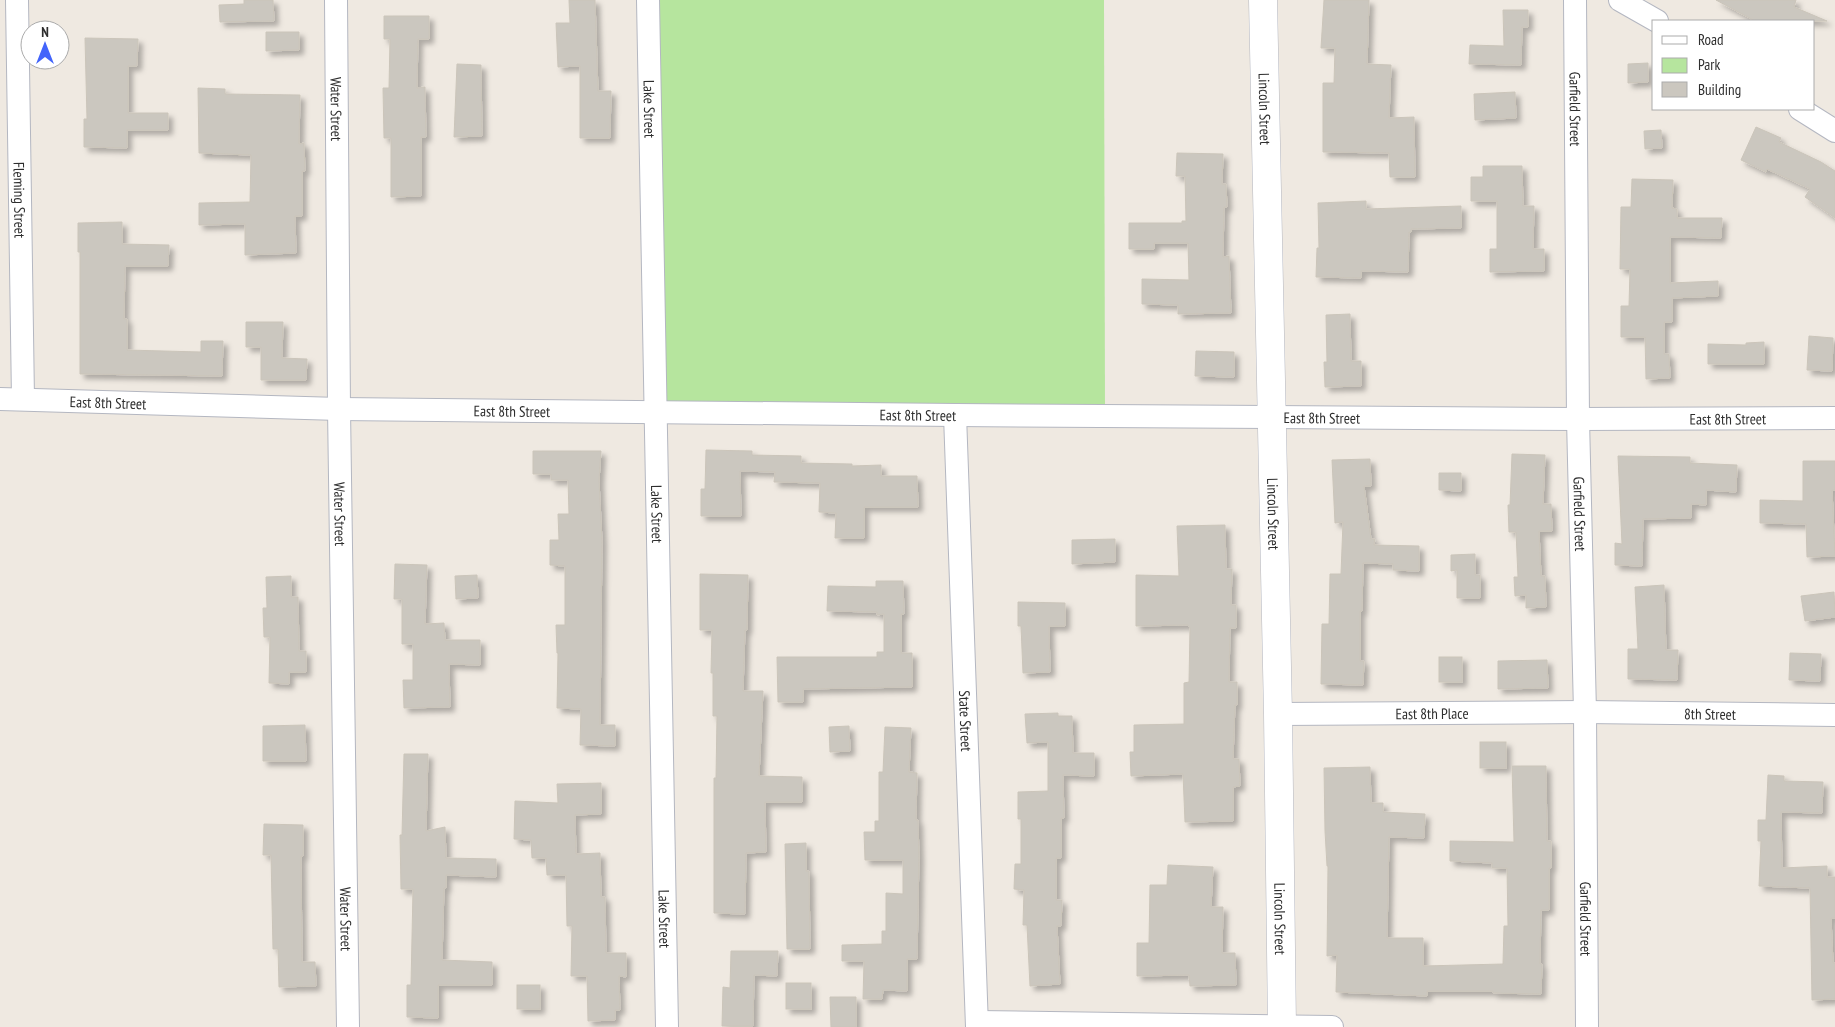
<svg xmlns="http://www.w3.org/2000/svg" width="1835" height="1027" viewBox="0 0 1835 1027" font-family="'PT Sans Narrow',sans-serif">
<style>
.green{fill:#b6e59e}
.building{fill:#cbc7bf;stroke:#cbc5ba;filter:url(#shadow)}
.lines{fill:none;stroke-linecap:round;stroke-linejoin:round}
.minor-casing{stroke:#b4b7c1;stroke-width:24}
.secondary-casing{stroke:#b4b7c1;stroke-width:29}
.minor{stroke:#fff;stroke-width:22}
.secondary{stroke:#fff;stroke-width:28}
.labels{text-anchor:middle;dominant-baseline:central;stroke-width:5;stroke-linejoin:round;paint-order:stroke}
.street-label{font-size:15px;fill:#2e2e2e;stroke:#fff}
</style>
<defs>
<filter id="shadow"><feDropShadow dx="4.5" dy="4.5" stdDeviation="2.5" flood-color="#0004"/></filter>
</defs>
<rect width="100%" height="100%" fill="#efe9e1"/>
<polygon class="green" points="652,0 1104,0 1105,410 662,407"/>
<g class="building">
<polygon points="244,0 273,0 274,21 220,22 219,5 244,4"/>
<polygon points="569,0 595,0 598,91 611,91 610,138 580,138 580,66 558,67 556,23 570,23"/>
<polygon points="1324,0 1369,0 1367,64 1391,65 1389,118 1414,117 1415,177 1390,177 1389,153 1323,152 1323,83 1334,83 1335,48 1321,48"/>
<polygon points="1716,0 1796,0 1794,7 1827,21 1755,21"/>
<polygon points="1503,10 1528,10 1528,27 1522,27 1521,65 1469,64 1470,45 1504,46"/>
<polygon points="384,16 429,16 429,39 418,39 417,88 425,87 426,137 421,137 421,196 391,197 391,138 384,138 383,88 389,88 390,39 384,39"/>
<polygon points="266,32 299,32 299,50 266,51"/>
<polygon points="85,38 138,39 137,66 128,66 128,113 168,113 168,130 127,130 127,148 84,147 84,119 87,119"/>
<polygon points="1648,63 1648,82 1628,83 1628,64"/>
<polygon points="457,64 481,65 482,136 454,137"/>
<polygon points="198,88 225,89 225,94 300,95 299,144 304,143 305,171 302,171 302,216 295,216 296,253 245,255 245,224 199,225 199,203 250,202 251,155 199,153"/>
<polygon points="1515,92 1516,118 1475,120 1474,94"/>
<polygon points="1756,127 1781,138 1779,142 1821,162 1835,171 1835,218 1805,197 1810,189 1767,169 1766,172 1741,160"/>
<polygon points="1661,130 1662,148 1645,149 1644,131"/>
<polygon points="1177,153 1223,154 1222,184 1226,184 1227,207 1224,207 1223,257 1229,256 1231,313 1178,314 1178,305 1142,304 1142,279 1189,280 1188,243 1154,243 1154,249 1129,249 1129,223 1182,223 1182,221 1186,221 1185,176 1176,176"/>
<polygon points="1483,166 1522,166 1523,206 1534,206 1533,249 1544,249 1544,271 1490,272 1490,249 1497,249 1497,201 1471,201 1471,177 1483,177"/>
<polygon points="1632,179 1673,180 1672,208 1677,209 1677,218 1722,218 1721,238 1670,237 1670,283 1718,281 1718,296 1672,298 1672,322 1664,322 1664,354 1669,354 1670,378 1646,379 1645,337 1621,337 1621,306 1629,306 1630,269 1620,269 1621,207 1631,207"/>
<polygon points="1366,201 1366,209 1461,206 1461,228 1411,229 1411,232 1409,232 1408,272 1361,271 1361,278 1316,277 1317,248 1319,248 1318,203"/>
<polygon points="122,222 122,244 169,245 168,266 125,266 124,319 127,319 127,350 201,352 201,341 223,341 222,376 80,374 80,252 78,252 78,223"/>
<polygon points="1350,314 1351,361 1361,361 1361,386 1325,387 1324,362 1327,362 1326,315"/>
<polygon points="246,322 283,322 282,358 307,359 306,380 261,380 261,347 246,347"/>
<polygon points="1809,336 1833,338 1832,371 1807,370"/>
<polygon points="1764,342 1764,364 1708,364 1708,344 1746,345 1746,343"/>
<polygon points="1196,351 1234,352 1234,377 1195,376"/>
<polygon points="706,450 752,451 752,455 801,456 801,463 852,464 852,466 881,465 881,476 917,476 918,507 864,507 864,538 835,538 836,513 819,512 820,483 774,482 775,472 740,471 741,516 701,516 701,489 705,489"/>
<polygon points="533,451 601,451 599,481 602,541 600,725 615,725 615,746 580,745 581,709 557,708 558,653 557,653 556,625 565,625 565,566 550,565 550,540 559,540 558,514 569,514 568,480 551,480 551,474 533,474"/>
<polygon points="1512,454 1545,455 1543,504 1551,504 1552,531 1539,531 1541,576 1545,576 1546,607 1526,608 1526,595 1515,596 1514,577 1518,577 1516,532 1509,532 1508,505 1510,505"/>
<polygon points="1618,456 1690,457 1690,463 1737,465 1736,492 1706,490 1706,505 1691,504 1691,518 1643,519 1642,566 1615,565 1615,543 1622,544"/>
<polygon points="1370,459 1371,486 1364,486 1371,539 1375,539 1374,545 1419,546 1419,571 1393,570 1393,564 1363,563 1362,611 1360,611 1360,661 1364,661 1363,685 1321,684 1322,624 1329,624 1330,574 1341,574 1343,522 1335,523 1332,460"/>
<polygon points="1803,461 1835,461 1835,490 1832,490 1835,556 1807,557 1806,524 1760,523 1760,500 1803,501"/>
<polygon points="1439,473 1461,473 1461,491 1439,490"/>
<polygon points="1225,525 1226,569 1232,569 1231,605 1236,605 1236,628 1230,628 1229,682 1237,682 1237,705 1235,705 1233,759 1239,759 1240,786 1233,787 1233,821 1185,822 1183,774 1131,776 1130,752 1134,752 1134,725 1184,724 1184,683 1189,682 1190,628 1188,625 1136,626 1136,575 1179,576 1177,526"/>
<polygon points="1115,539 1115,562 1072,564 1072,540"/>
<polygon points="1475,554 1475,575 1480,575 1480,598 1457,598 1457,570 1451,571 1451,555"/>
<polygon points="395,564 427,565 425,624 444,623 445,640 480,640 480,665 449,664 450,707 404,708 403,680 413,680 413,644 402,644 402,599 394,599"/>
<polygon points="700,574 748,575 747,630 745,630 743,691 763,691 759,776 802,777 802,802 765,802 766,852 746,853 745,914 714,913 714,778 716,778 717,716 713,716 713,673 711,673 712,630 700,630"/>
<polygon points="477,575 478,598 456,599 455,576"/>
<polygon points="291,576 291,597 298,597 299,651 306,651 306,672 289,672 289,684 269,683 270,637 264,637 263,608 267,608 266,577"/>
<polygon points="876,581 903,581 904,614 901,614 901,653 912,653 912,687 803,689 803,702 778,702 777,657 877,657 877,652 884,652 884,614 877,615 877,612 827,611 828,586 876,587"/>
<polygon points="1664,585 1666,650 1678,650 1677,680 1628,679 1628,649 1638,649 1635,587"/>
<polygon points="1834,592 1835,617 1805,621 1801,596"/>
<polygon points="1018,602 1065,603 1065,626 1049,626 1050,672 1023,673 1021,626 1018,626"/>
<polygon points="1790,653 1821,654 1820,681 1789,680"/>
<rect x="1439" y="657" width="23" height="25"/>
<polygon points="1547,660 1548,688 1498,689 1498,661"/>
<polygon points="1058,713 1058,716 1072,716 1073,753 1094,753 1094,776 1063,775 1064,818 1061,818 1061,858 1056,858 1056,900 1062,900 1061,926 1057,926 1060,984 1030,986 1027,925 1023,925 1024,890 1014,889 1015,864 1021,864 1021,819 1018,819 1018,792 1048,791 1048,742 1027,743 1025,714"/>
<polygon points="305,725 306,761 263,761 263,726"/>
<polygon points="849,726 850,751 830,752 829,727"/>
<polygon points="885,727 911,728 909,772 917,773 916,820 918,820 919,857 917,959 907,959 907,991 883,990 882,999 863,999 864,961 842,961 842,945 882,944 882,931 886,931 886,893 903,894 903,860 865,860 864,832 875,832 875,821 879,821 879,772 883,772"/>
<rect x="1480" y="742" width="26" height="26"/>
<polygon points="404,754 428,754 426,831 445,827 446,858 496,859 496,877 446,875 446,888 444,888 442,960 492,962 492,985 438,985 438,1018 407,1017 407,985 411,985 413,889 401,889 400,835 402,835"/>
<polygon points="1512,766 1546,766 1547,841 1551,841 1551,868 1549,868 1549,910 1541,910 1540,964 1542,964 1541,994 1493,993 1493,991 1427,991 1427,996 1336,992 1337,955 1327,956 1328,866 1327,866 1325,831 1324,768 1370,767 1371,803 1383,803 1383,812 1425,814 1424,838 1389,837 1387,938 1423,938 1423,966 1503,964 1504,926 1508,926 1507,868 1492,868 1492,863 1450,861 1450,841 1514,842"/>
<polygon points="1768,775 1784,776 1784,781 1823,782 1822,813 1781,812 1782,868 1827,866 1827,877 1835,877 1835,918 1831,918 1833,963 1835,963 1835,999 1812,1000 1810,888 1759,886 1761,841 1758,841 1758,820 1766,820"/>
<polygon points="601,783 601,814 575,815 576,854 600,853 601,897 605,897 606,953 626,953 626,977 619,976 620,1010 615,1010 615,1020 588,1021 587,976 571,976 572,926 567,926 566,875 547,875 546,858 532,858 531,840 514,839 515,801 558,803 557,784"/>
<polygon points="264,824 303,825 303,856 301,856 302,962 315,962 316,986 279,987 278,949 273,949 271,855 263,855"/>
<polygon points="806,843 806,871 809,871 810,949 787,949 785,844"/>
<polygon points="1168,865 1213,867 1211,907 1223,907 1222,953 1235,953 1236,985 1190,986 1189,975 1137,976 1137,943 1149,943 1150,885 1167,885"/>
<polygon points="731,951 778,951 777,976 754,975 753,1026 722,1026 723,987 730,988"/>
<rect x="786" y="983" width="25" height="26"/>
<rect x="517" y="985" width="23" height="24"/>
<polygon points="830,997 856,997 856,1027 831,1027"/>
</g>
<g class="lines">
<g class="minor-casing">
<g id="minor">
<path id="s1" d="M17,0l6,399"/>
<path id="s2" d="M336,0l3,409 9,618"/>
<path id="s3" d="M648,0l19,1027"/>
<path id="s4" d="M1575,0l3,419 7,293 2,315"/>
<polyline points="1620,0 1657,21"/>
<polyline points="1800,109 1835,131"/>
<path id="s5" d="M0,399l339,10 616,6 623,4 257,-1"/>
<path id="s6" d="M955,415l22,612"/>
<path id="s7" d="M1278,714l307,-2 250,3"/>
<polyline points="977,1022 1332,1027"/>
</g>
</g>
<g class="secondary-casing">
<g id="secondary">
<path id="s8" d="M1263,0l15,714 4,313"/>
</g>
</g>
<use href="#minor" class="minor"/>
<use href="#secondary" class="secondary"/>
</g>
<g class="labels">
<g class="street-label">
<text stroke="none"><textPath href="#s2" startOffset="109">Water Street</textPath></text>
<text stroke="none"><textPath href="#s3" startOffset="109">Lake Street</textPath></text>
<text stroke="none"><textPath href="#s8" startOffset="109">Lincoln Street</textPath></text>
<text stroke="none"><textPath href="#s4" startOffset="109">Garfield Street</textPath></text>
<text stroke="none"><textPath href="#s1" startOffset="200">Fleming Street</textPath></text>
<text stroke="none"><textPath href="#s5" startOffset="108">East 8th Street</textPath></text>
<text stroke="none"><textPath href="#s5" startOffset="512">East 8th Street</textPath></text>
<text stroke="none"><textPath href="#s5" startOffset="918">East 8th Street</textPath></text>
<text stroke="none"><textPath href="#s5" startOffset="1322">East 8th Street</textPath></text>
<text stroke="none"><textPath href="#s5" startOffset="1728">East 8th Street</textPath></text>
<text stroke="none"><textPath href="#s3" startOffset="514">Lake Street</textPath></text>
<text stroke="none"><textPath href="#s8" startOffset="514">Lincoln Street</textPath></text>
<text stroke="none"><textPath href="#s2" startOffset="514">Water Street</textPath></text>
<text stroke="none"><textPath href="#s4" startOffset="514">Garfield Street</textPath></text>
<text stroke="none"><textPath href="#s7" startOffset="154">East 8th Place</textPath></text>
<text stroke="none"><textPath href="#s7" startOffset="432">8th Street</textPath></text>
<text stroke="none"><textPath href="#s6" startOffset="306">State Street</textPath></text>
<text stroke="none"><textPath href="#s2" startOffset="919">Water Street</textPath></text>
<text stroke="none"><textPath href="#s3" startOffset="919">Lake Street</textPath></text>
<text stroke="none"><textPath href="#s8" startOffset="919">Lincoln Street</textPath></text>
<text stroke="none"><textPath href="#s4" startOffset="919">Garfield Street</textPath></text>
</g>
</g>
<rect x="1652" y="20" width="162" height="90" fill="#ffffff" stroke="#ababab"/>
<rect x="1662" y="36" width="25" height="8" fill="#ffffff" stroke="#ababab"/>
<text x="1698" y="45" font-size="15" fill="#2e2e2e">Road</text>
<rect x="1662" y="58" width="25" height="15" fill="#b6e59e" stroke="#ababab"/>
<text x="1698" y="70" font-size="15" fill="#2e2e2e">Park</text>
<rect x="1662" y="82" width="25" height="15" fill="#cbc7bf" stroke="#ababab"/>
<text x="1698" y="95" font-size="15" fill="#2e2e2e">Building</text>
<g transform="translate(45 45)"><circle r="24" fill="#ffffff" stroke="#ababab"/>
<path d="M0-4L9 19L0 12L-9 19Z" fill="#4264fb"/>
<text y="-8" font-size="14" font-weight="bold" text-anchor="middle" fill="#2e2e2e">N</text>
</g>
</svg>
